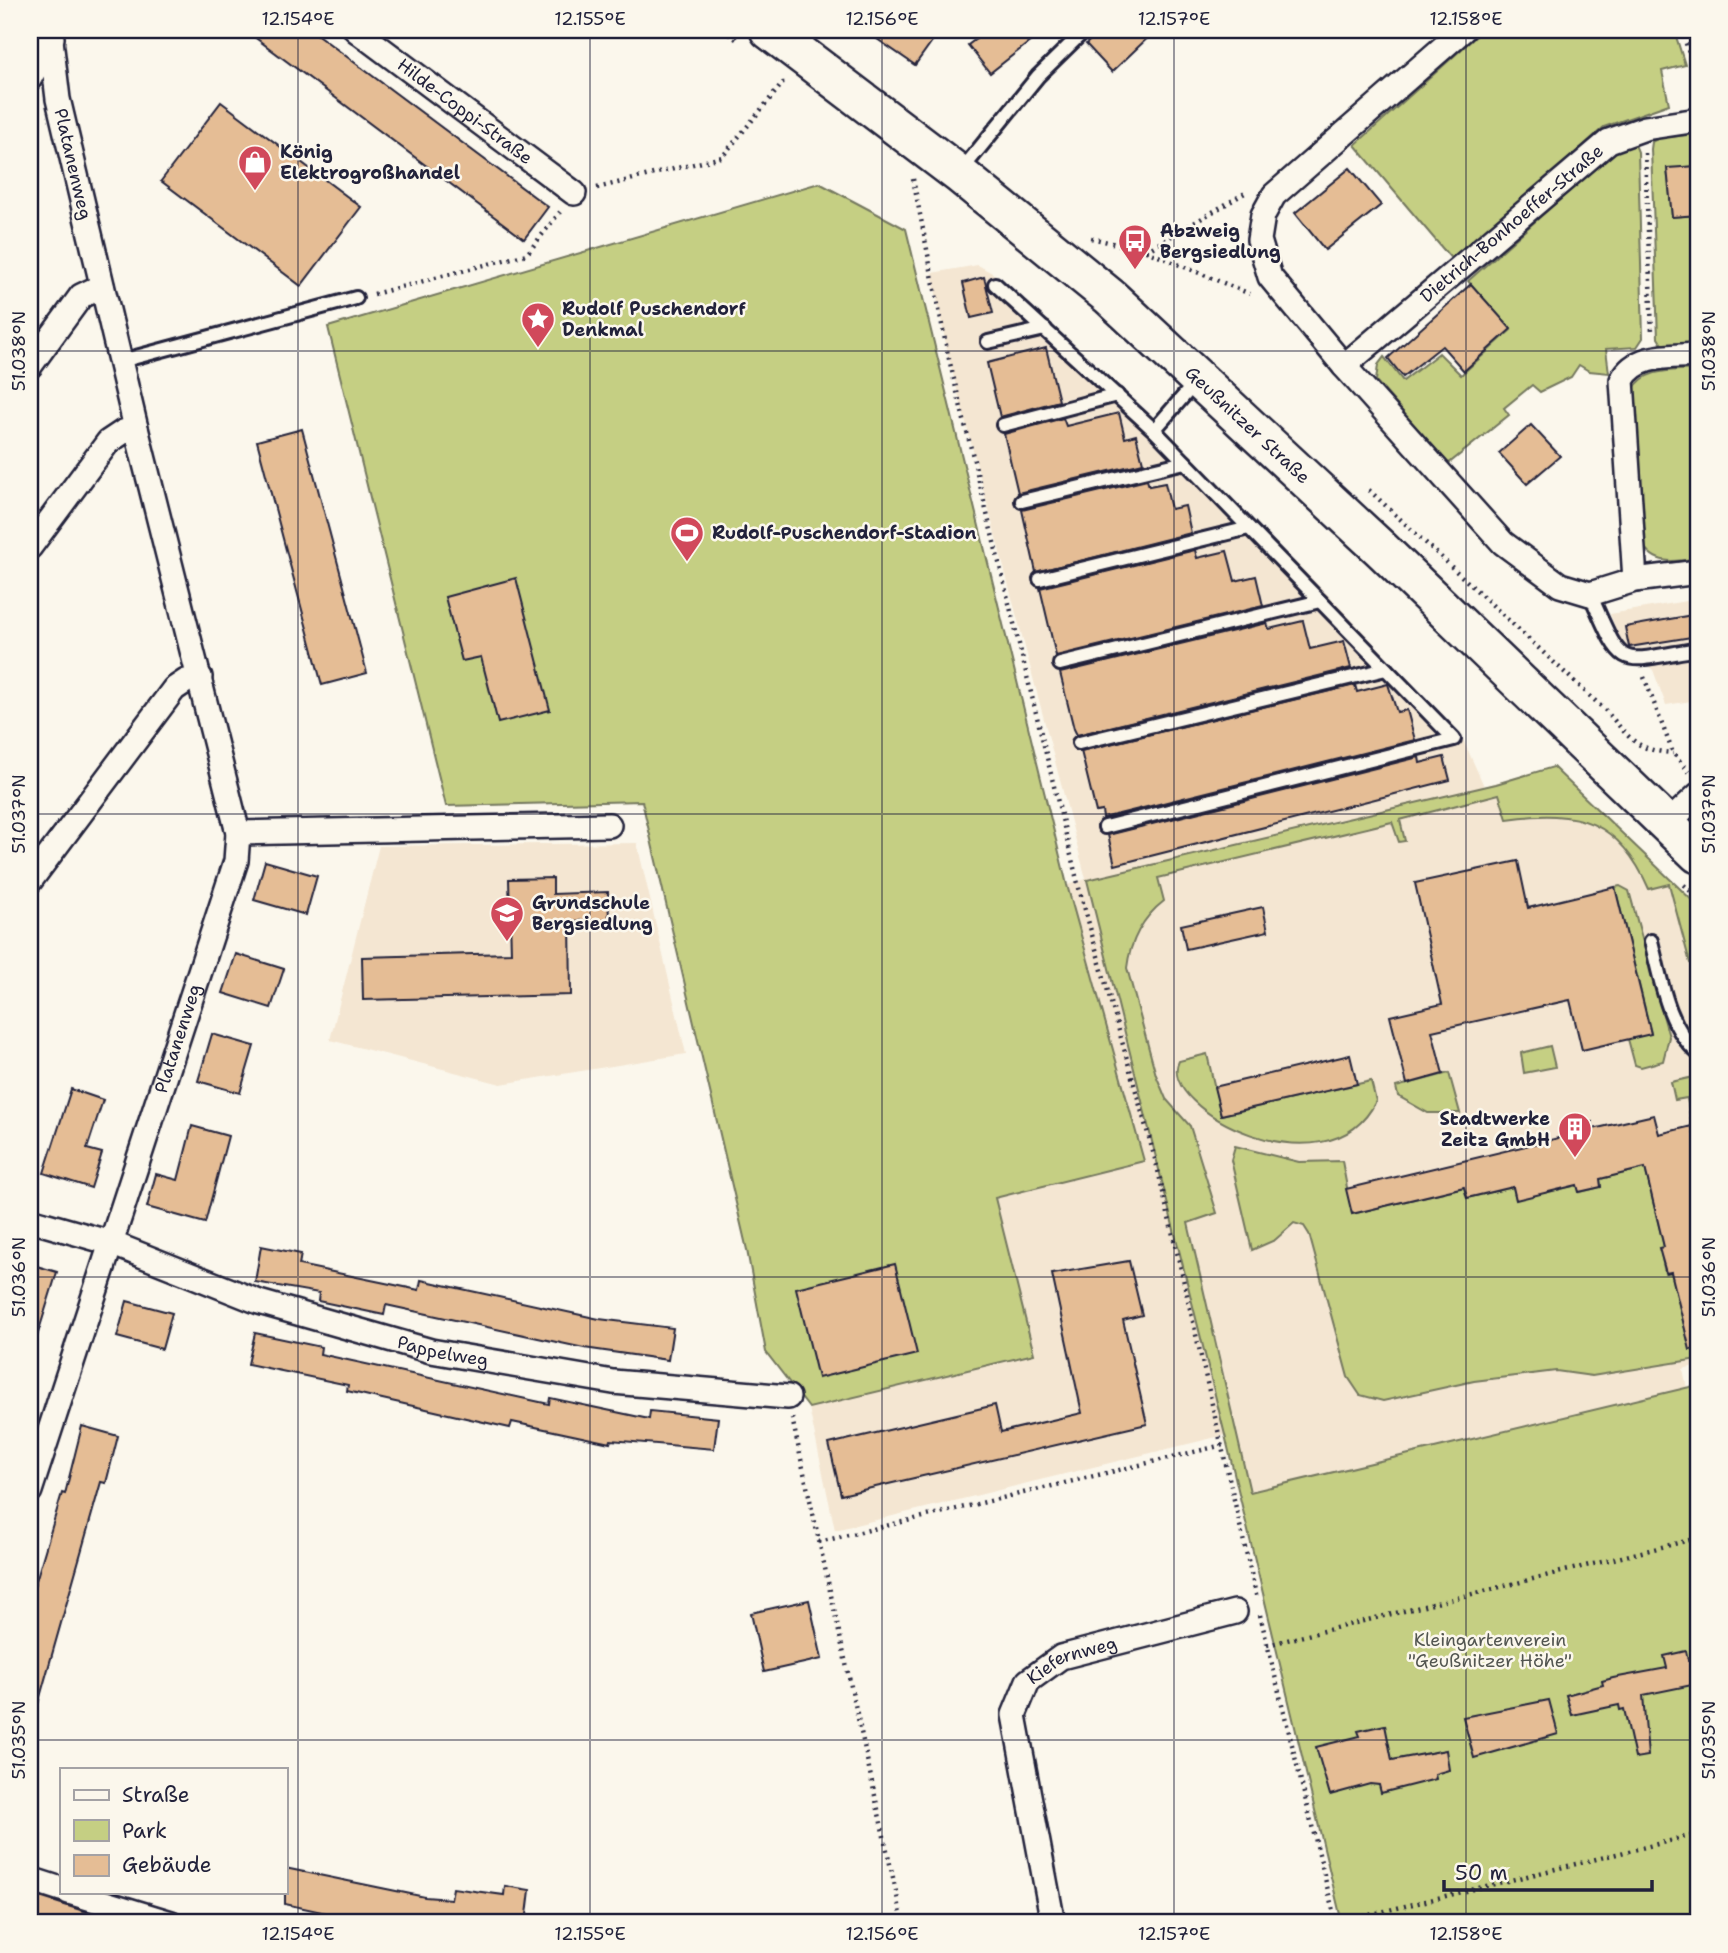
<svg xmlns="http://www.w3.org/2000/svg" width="1728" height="1953" viewBox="0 0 1728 1953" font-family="'Shantell Sans',sans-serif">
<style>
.built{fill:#f4e6d2}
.green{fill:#c5cf83;stroke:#74785f;stroke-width:2}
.building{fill:#e5bd95;stroke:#22223b;stroke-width:2}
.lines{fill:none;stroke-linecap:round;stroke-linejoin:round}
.lane-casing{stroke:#22223b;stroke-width:18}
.street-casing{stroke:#22223b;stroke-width:28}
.primary-casing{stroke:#22223b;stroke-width:42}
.path{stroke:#22223b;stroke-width:4.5;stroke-dasharray:2 5;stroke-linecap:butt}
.lane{stroke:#fbf7ec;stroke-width:12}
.street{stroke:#fbf7ec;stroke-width:23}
.primary{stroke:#fbf7ec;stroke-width:37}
.ticks{fill:none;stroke:#22223b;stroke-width:2;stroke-opacity:0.45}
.labels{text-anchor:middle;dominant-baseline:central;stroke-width:5;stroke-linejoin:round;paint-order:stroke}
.street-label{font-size:18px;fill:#22223b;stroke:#fbf7ec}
.poi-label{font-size:18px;font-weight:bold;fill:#22223b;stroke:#fbf7ec;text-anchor:start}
.park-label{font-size:18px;fill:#535651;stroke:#fbf7ec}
.neatline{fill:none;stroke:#22223b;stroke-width:2.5}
.ticks-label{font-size:18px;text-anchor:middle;fill:#22223b}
</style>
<rect width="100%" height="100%" fill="#fbf7ec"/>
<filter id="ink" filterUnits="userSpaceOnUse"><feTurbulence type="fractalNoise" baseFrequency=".0143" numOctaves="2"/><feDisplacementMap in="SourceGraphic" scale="14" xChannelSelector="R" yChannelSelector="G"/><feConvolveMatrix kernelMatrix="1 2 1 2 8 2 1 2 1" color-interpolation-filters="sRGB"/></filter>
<g filter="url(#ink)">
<g class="built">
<polygon points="978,265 999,277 1121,389 1330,597 1461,735 1484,786 1553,767 1698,906 1698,1365 1683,1369 1687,1388 1240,1494 1225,1435 835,1530 809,1408 1034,1354 995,1198 1067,885 1086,879 948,355 932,273"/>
<polygon points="1698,599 1698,700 1666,705 1653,670 1621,643 1610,614"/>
<polygon points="637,843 686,1054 501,1084 330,1040 379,846"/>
</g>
<g class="green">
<polygon points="1483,30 1674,30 1685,65 1662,71 1669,104 1604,127 1454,262 1355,145"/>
<polygon points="1697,134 1698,166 1667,169 1672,217 1698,215 1698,343 1663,346 1658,338 1651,149 1652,142 1659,138"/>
<polygon points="1634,142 1638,152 1643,338 1637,347 1606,349 1609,373 1589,371 1579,365 1571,377 1540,392 1532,385 1504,408 1509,415 1448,464 1376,381 1378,365 1384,357 1403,381 1439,353 1461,375 1511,330 1468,281 1610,155"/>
<polygon points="819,183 906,229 1067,885 1144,1161 995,1198 1034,1354 809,1408 766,1352 747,1250 642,801 446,806 328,327"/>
<path d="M1698,369v189c-23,4 -44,8 -56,-15l-9,-153c12,-23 42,-19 65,-21z"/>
<path d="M1553,767l145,139v55l-8,2 -21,-79 -20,5c-30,-69 -71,-80 -142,-70l-8,-25 -99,26 5,21 -6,1 -7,-20 -234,56 6,23c-21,16 -34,40 -37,67l29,107 10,24 24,27 27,87 -29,10 62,269 448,-107v538h-356l-117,-488 -138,-555 409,-96z"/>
<polygon points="1620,886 1629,891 1669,1037 1663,1061 1641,1067 1635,1065 1628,1039 1651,1033 1615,887"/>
<polygon points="1550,1046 1555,1067 1524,1073 1521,1053"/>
<path d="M1207,1054l14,61 150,-34 5,20c-47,96 -221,7 -197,-40z"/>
<polygon points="1449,1073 1460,1113 1428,1113 1398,1096 1396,1087"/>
<polygon points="1698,1076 1698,1130 1697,1131 1692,1126 1687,1098 1675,1100 1671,1082"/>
<polygon points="1235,1146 1299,1162 1342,1161 1352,1214 1464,1187 1467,1198 1513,1187 1516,1199 1577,1185 1580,1192 1601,1187 1600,1179 1645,1168 1664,1247 1660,1248 1665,1273 1671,1272 1686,1333 1698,1330 1698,1359 1592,1376 1556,1371 1474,1381 1383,1401 1360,1395 1348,1377 1309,1234 1304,1226 1294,1223 1275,1240 1252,1250 1231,1160"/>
</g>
<g class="building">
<polygon points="245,30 311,30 548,207 524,239"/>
<polygon points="864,30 940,30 915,65"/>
<polygon points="988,30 1045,30 990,73 968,45"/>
<polygon points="1101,30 1156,30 1112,72 1086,44"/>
<polygon points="221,102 361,207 301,286 161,181"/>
<polygon points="1698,166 1698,215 1672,217 1667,168"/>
<polygon points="1350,168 1381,205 1325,250 1295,213"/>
<polygon points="984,277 993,313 971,318 963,283"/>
<polygon points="1471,284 1511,329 1464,371 1442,346 1403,377 1388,358"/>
<polygon points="1046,348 1059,401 1000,417 987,363"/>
<polygon points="1119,413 1125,438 1136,435 1143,463 1018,493 1004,434 1063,418 1066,426"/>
<polygon points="1531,425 1560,456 1527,484 1499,453"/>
<polygon points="302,429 367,673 322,685 257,441"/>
<polygon points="1147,480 1149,486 1165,483 1171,509 1185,506 1191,533 1036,572 1022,510"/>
<polygon points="1195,550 1197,558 1227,551 1235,581 1256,576 1263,606 1056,656 1040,588"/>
<polygon points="516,578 550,710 498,723 481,657 462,661 445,597"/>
<polygon points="1698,614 1698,636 1629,647 1625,627"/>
<polygon points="1303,621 1310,649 1344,641 1351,668 1077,735 1074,729 1060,673 1267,623 1269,629"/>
<polygon points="1388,684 1397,712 1407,710 1415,740 1103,818 1102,811 1096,812 1081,751 1355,685 1357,692"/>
<polygon points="1419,757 1420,763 1444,757 1450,780 1115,865 1108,835"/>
<polygon points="265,861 317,876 306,915 254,900"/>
<polygon points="1518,861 1528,908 1615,887 1651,1034 1582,1050 1570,1000 1432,1031 1443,1074 1407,1084 1390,1016 1442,1004 1415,883"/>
<polygon points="553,878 553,894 608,892 609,920 570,921 571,995 363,1000 362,957 511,953 509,879"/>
<polygon points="1263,907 1268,931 1186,949 1181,925"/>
<polygon points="236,954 284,969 271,1008 223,993"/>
<polygon points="212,1034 254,1046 240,1093 198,1081"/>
<polygon points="1350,1055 1357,1084 1221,1115 1214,1087"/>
<polygon points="71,1089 103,1100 87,1149 102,1153 91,1188 44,1173"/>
<polygon points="1654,1115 1659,1134 1692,1126 1698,1151 1698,1349 1690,1350 1671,1272 1666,1273 1659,1248 1664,1247 1645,1168 1600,1179 1601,1187 1579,1192 1577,1185 1516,1200 1513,1187 1467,1198 1464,1187 1352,1214 1346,1189 1567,1136 1565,1128 1592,1122 1593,1129"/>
<polygon points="192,1126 228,1136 205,1223 147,1207 156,1174 178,1180"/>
<polygon points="261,1246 301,1254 299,1265 419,1290 421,1280 599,1319 673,1328 668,1360 584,1348 386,1305 384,1315 318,1301 319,1293 255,1282"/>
<polygon points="1129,1261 1142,1315 1123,1320 1147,1424 841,1495 829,1444 995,1405 1001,1432 1082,1413 1052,1274"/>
<polygon points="30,1264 57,1272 35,1343 30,1342"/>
<polygon points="895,1264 917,1354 818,1378 796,1288"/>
<polygon points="127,1301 172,1313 162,1349 117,1337"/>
<polygon points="255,1333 321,1347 320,1354 549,1404 550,1398 649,1419 650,1411 718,1418 714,1449 611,1440 610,1443 512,1422 510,1428 347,1391 348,1385 248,1364"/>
<polygon points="82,1426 118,1436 106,1483 101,1482 36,1711 30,1710 30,1601 62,1493 65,1494"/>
<polygon points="809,1600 822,1659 764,1672 751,1613"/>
<polygon points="1686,1651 1688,1660 1692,1659 1697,1684 1643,1695 1648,1756 1635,1758 1624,1709 1620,1710 1619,1705 1572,1715 1566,1695 1603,1685 1602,1681 1613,1678 1667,1668 1664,1656"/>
<polygon points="1549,1700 1558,1734 1474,1758 1463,1717"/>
<polygon points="1385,1725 1392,1760 1446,1750 1449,1770 1435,1774 1436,1779 1381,1793 1379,1785 1370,1784 1330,1795 1316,1747 1360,1736 1358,1731"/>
<polygon points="285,1868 425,1897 451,1899 453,1888 504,1895 505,1886 530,1890 526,1923 372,1923 285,1904"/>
<polygon points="30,1894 109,1919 108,1923 30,1923"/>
</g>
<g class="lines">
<g class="lane-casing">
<g id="lane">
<polyline points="961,171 1038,76 1085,30"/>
<polyline points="995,284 1154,430 1454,739 1105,827"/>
<polyline points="988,342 1045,329"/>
<polyline points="121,361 356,298"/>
<polyline points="1003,425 1117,395"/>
<polyline points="1154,430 1196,382"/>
<polyline points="1022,501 1185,462"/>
<polyline points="1040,579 1249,528"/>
<path d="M1590,594c35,78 25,69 108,55"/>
<polyline points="1060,664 1320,601"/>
<polyline points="1079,743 1386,669"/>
<path d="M1651,941c10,38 16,85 47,112"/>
</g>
</g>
<g class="street-casing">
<g id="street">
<path id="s1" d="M356,30l218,163"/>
<polyline points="1463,30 1274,195 1263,215 1259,240 1270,277 1344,366 1503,543 1560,585 1590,594 1635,580 1698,572"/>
<polyline points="30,78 52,38"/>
<polyline points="30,366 81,296 102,286"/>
<path id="s2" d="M1344,366l265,-225 36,-13 53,-8"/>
<polyline points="30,547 108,442 123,432 136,428"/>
<path d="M1635,580l-13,-200c14,-27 49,-23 76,-25"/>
<polyline points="1667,824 1698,795"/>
<polyline points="238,833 609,825"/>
<polyline points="30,881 174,689 186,681 200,677"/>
<path id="s3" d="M30,1220l81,23 148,59 172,49 182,31 175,15"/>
<path id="s4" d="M30,1491l206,-630 2,-28 -102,-405 -78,-329 -7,-59 -6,-10"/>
<polyline points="30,1879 61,1889"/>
<polyline points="69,1892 171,1923"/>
<path id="s5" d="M1053,1923l-39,-208 14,-34 33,-24 174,-45"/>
</g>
</g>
<g class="primary-casing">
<g id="primary">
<path id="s6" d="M769,30l190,144 151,123 271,252 317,305"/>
</g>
</g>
<g class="path">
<polyline points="723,30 739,41"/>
<polyline points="1682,30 1698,84"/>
<polyline points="1645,153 1652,333"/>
<polyline points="913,179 948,355 1080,892 1157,1166 1257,1599"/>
<polyline points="597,188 722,157 783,83 788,83"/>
<polyline points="1091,238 1146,251 1250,294"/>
<polyline points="1146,251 1245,193"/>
<polyline points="374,294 527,254 560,212"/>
<path d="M1369,490l236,220c25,27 28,40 68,43"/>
<polyline points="1644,677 1673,753 1689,772"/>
<polyline points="1684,885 1698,898"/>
<polyline points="792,1418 903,1923"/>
<polyline points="819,1542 1223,1445"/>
<polyline points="1260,1615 1336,1923"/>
<polyline points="1267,1645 1698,1538"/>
<polyline points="1336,1923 1698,1834"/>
</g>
<use href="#lane" class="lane"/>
<use href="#street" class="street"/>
<use href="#primary" class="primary"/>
</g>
</g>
<path class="ticks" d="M298,30v1893M590,30v1893M882,30v1893M1174,30v1893M1466,30v1893M30,351h1668M30,814h1668M30,1277h1668M30,1740h1668"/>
<defs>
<g id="shop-pin" transform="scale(1.75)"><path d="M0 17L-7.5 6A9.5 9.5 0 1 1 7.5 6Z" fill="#d1495b" stroke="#fbf7ec"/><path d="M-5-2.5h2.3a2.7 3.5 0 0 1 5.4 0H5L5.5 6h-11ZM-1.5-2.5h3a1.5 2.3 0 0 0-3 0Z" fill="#fff"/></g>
<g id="bus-pin" transform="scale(1.75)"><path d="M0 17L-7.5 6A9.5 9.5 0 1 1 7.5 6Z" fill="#d1495b" stroke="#fbf7ec"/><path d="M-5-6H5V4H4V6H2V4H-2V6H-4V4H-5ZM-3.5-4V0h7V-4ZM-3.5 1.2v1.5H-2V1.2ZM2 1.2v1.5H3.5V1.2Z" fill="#fff"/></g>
<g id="sight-pin" transform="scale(1.75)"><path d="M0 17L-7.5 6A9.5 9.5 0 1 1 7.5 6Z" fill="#d1495b" stroke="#fbf7ec"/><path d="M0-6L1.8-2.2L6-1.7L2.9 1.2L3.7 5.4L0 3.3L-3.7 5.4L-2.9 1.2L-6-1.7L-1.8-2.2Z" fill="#fff"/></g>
<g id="stadium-pin" transform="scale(1.75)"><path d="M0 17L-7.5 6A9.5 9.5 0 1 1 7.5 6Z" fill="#d1495b" stroke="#fbf7ec"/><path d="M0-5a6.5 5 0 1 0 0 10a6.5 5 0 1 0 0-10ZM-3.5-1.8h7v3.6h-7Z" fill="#fff"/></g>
<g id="school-pin" transform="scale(1.75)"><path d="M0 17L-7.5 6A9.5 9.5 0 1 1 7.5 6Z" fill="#d1495b" stroke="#fbf7ec"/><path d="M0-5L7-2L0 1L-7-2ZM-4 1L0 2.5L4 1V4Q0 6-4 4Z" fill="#fff"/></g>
<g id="building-pin" transform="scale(1.75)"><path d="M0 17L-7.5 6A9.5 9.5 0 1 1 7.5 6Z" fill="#d1495b" stroke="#fbf7ec"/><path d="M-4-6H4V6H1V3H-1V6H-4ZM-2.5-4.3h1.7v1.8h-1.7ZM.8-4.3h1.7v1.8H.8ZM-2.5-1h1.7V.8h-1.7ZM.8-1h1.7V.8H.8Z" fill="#fff"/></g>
</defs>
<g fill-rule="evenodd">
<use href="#shop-pin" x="255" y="162"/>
<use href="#bus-pin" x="1135" y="241"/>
<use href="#sight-pin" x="538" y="319"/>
<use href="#stadium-pin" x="687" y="533"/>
<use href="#school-pin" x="507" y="913"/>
<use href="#building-pin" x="1575" y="1129"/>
</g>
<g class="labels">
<g class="street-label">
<text stroke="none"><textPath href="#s1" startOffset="136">Hilde-Coppi-Straße</textPath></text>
<text transform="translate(73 164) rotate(77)">Platanenweg</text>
<text stroke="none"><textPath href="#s2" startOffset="220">Dietrich-Bonhoeffer-Straße</textPath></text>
<text stroke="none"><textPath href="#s6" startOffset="621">Geußnitzer Straße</textPath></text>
<text stroke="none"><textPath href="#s4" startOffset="476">Platanenweg</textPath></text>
<text stroke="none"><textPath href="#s3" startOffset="434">Pappelweg</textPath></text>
<text stroke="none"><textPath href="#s5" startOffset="298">Kiefernweg</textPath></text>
</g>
<g class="poi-label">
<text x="280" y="152">König<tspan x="280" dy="21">Elektrogroßhandel</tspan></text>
<text x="1160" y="231">Abzweig<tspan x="1160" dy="21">Bergsiedlung</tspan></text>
<text x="562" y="309">Rudolf Puschendorf<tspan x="562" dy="21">Denkmal</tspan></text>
<text x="712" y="533">Rudolf-Puschendorf-Stadion</text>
<text x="532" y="903">Grundschule<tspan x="532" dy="21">Bergsiedlung</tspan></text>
<text x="1550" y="1119" text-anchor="end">Stadtwerke<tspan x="1550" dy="21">Zeitz GmbH</tspan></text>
</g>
<g class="park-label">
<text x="1490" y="1640">Kleingartenverein<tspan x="1490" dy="21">"Geußnitzer Höhe"</tspan></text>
</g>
</g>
<rect width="1728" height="1953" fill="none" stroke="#fbf7ec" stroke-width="77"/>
<rect x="60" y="1768" width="228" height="126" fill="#fbf7ec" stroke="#a4a2a5" stroke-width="2"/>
<rect x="74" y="1790" width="35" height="10" fill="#fbf7ec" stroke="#a4a2a5" stroke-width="2"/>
<text x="122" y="1802" font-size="21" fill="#22223b">Straße</text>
<rect x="74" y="1820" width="35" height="21" fill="#c5cf83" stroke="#a4a2a5" stroke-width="2"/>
<text x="122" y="1838" font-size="21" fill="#22223b">Park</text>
<rect x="74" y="1855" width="35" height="21" fill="#e5bd95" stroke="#a4a2a5" stroke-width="2"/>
<text x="122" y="1872" font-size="21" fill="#22223b">Gebäude</text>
<path d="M1444 1880v10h208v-10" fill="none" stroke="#22223b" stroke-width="3.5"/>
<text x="1455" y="1880" font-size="21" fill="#22223b" stroke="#fbf7ec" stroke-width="5" paint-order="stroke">50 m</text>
<rect x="38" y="38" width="1652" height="1876" class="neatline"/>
<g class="ticks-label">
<text x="298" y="25">12.154°E</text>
<text x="590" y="25">12.155°E</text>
<text x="882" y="25">12.156°E</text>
<text x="1174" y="25">12.157°E</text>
<text x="1466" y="25">12.158°E</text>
<text transform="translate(19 351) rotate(-90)" y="6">51.038°N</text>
<text transform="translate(1709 351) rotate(-90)" y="6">51.038°N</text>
<text transform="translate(19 814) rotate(-90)" y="6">51.037°N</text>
<text transform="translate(1709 814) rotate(-90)" y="6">51.037°N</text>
<text transform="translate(19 1277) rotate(-90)" y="6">51.036°N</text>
<text transform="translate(1709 1277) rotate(-90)" y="6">51.036°N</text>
<text transform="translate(19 1740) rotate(-90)" y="6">51.035°N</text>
<text transform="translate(1709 1740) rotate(-90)" y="6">51.035°N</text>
<text x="298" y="1940">12.154°E</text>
<text x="590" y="1940">12.155°E</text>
<text x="882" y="1940">12.156°E</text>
<text x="1174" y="1940">12.157°E</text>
<text x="1466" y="1940">12.158°E</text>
</g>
</svg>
